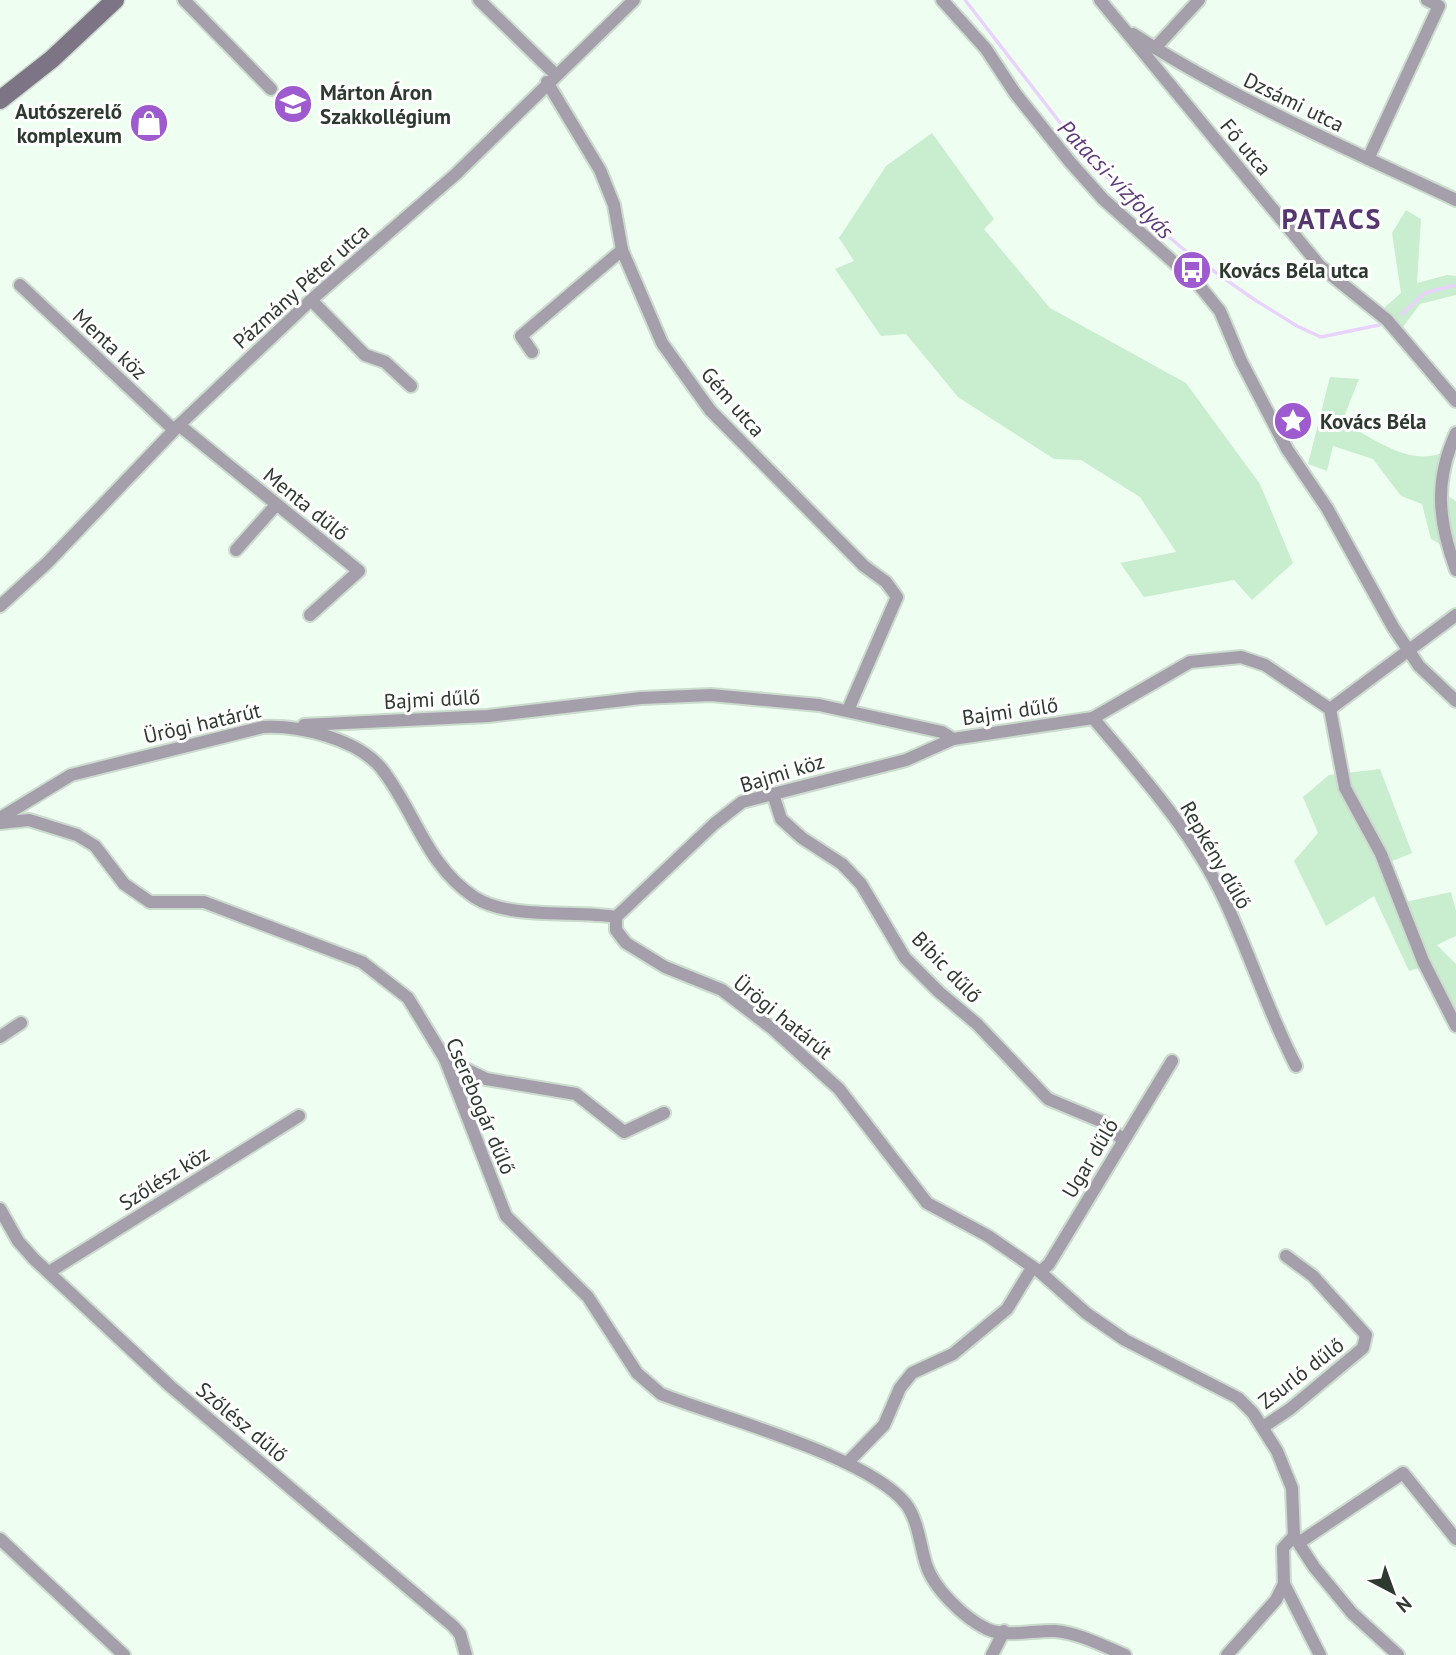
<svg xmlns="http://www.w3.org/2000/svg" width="1456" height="1655" viewBox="0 0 1456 1655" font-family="'PT Sans',sans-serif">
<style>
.green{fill:#c9edcf}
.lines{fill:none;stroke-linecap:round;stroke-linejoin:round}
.stream{stroke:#e9d3fc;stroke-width:3.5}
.street-casing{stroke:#cbdbce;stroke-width:16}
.secondary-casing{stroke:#cbdbce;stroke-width:21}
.street{stroke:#a59fab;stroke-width:12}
.secondary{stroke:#7d7485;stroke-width:18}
.labels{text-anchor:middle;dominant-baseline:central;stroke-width:6;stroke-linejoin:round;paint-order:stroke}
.poi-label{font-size:21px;font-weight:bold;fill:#2e3930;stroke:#fff;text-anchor:start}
.street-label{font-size:21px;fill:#2e3930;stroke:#fff}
.water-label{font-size:23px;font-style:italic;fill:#5e3c79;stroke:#fff}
.district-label{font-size:28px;font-weight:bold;letter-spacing:2px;fill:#56366f;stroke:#fff}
</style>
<rect width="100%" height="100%" fill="#eefff1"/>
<g class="green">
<polygon points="932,133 994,219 984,229 1050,308 1186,383 1260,484 1293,563 1252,600 1234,580 1144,597 1120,563 1176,552 1140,497 1081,460 1054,459 958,397 906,334 881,336 835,269 854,261 839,238 886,166"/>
<polygon points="1406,210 1421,219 1417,283 1447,275 1456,276 1456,295 1420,304 1403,327 1384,308 1401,293 1392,233"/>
<path d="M1330,377l29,2 -17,43c37,19 76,52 114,23 0,19 -11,28 -10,50l10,6v52l-25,-14 -9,-35 -21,-8 -28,-37 -40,-13 -6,25 -19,-7z"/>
<polygon points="1380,769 1412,853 1390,862 1405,902 1451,892 1456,911 1456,936 1437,945 1456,964 1456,1015 1419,968 1409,971 1374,896 1326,926 1294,861 1318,833 1303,797 1329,775"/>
</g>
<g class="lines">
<g class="stream">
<polyline points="965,0 1082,151 1149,220 1188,253 1255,300 1297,326 1321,337 1379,325"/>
<polyline points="1402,314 1425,293 1456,285"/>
</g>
<g class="street-casing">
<g id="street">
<polyline points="184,0 271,89"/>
<polyline points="479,0 555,74"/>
<polyline points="942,0 986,49 1015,93 1070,162 1103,199 1198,284 1220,311 1241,361 1287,449 1327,508 1393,627 1419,666 1456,701"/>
<polyline points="1100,0 1320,266 1387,320 1456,401"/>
<path d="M1133,34c102,66 213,114 323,166"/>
<polyline points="1155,48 1199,0"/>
<polyline points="547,82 600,170 614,205 622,250 662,343 710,410 864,566 886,582 897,597 848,710"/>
<polyline points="1368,159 1439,6 1427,0"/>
<polyline points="20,285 174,430"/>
<polyline points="311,300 365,355 385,362 411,386"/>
<polyline points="532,352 521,336 622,250"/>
<polyline points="179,425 359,571 310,615"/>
<path d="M1456,433c-22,48 -18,88 0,137"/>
<polyline points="236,550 276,505"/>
<polyline points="0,606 47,563 179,425 311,300 456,174 634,0"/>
<polyline points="1330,709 1456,615"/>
<path d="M1093,718c48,57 99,113 131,181 26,55 44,113 72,167"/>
<polyline points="304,725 488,716 641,698 711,695 819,705 942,732 953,739 1093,718 1190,662 1241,657 1265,665 1330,709 1345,788 1381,854 1423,961 1456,1026"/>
<polyline points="773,794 781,819 802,838 842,864 861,884 905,958 939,992 977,1024 1048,1099 1103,1122 1123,1140"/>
<path d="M0,818l71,-43 192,-48c36,-2 94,12 118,41 34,43 45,97 93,129 35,23 100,13 142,20v13l10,13 39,24 57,23 51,39 66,60 88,114 61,33 52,36 46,41 39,27 113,58 15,15 24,38 15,37 2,48 20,31 38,46 46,42"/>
<path d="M0,823l29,-3 48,15 18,11 29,38 26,18h54l158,60 46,36 37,61 61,157 82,81 49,76 24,21c60,24 207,62 245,110 12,16 14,41 20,60 7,24 38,54 61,65 19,9 47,1 68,2 24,2 48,15 70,24"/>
<polyline points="616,917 714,824 742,802 906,760 953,739"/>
<polyline points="0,1037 21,1023"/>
<polyline points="445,1059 486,1079 576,1094 624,1132 664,1113"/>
<polyline points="0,1209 18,1241 34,1259 170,1386 453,1626 460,1634 466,1655"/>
<polyline points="49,1272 299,1116"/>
<polyline points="1040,1272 1049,1264 1172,1061"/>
<polyline points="1263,1427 1290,1409 1363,1348 1366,1335 1313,1276 1286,1256"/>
<polyline points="848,1462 884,1425 900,1388 912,1373 953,1354 1007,1309 1032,1268"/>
<polyline points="1294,1536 1283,1548 1284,1584 1320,1655"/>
<polyline points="0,1539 124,1655"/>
<polyline points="1300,1542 1403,1473 1456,1539"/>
<polyline points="992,1655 1004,1631"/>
<polyline points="1227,1655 1276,1600 1284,1584"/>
</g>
</g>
<g class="secondary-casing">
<polyline id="secondary" points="0,100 52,59 115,0"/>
</g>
<use href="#street" class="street"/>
<use href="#secondary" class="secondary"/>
</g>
<defs>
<g id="university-disc" transform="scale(2.0125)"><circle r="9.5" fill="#9e5bd0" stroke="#fff"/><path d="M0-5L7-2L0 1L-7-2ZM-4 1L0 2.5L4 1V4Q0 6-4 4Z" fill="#fff"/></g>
<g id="shop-disc" transform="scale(2.0125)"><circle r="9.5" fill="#9e5bd0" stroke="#fff"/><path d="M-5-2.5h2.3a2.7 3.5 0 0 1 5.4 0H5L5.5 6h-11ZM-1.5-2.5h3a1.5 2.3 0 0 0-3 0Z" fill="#fff"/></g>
<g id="bus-disc" transform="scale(2.0125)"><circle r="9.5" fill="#9e5bd0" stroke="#fff"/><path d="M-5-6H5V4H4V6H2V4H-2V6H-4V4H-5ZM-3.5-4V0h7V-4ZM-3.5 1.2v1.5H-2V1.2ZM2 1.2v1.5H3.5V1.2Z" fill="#fff"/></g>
<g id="sight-disc" transform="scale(2.0125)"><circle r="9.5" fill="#9e5bd0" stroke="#fff"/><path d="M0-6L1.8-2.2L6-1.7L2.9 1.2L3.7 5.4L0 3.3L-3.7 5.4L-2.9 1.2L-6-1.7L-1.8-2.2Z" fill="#fff"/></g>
</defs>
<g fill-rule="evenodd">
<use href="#university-disc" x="293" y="104"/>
<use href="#shop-disc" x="149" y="123"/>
<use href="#bus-disc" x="1192" y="270"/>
<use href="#sight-disc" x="1293" y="421"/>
</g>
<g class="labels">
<g class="poi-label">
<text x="320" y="92">Márton Áron<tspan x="320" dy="24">Szakkollégium</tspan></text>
<text x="122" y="111" text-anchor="end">Autószerelő<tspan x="122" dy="24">komplexum</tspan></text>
<text x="1219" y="270">Kovács Béla utca</text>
<text x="1320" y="421">Kovács Béla</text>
</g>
<g class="street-label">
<text transform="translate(1294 102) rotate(26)">Dzsámi utca</text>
<text transform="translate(1246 147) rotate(50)">Fő utca</text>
<text transform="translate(301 286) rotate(-42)">Pázmány Péter utca</text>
<text transform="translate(110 344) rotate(43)">Menta köz</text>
<text transform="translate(733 402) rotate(49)">Gém utca</text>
<text transform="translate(306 504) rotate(39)">Menta dűlő</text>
<text transform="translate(432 699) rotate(-3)">Bajmi dűlő</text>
<text transform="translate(1010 711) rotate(-8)">Bajmi dűlő</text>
<text transform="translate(202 723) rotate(-13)">Ürögi határút</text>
<text transform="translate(782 773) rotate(-17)">Bajmi köz</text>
<text transform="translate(1216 855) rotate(60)">Repkény dűlő</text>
<text transform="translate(947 967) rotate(46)">Bíbic dűlő</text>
<text transform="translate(783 1017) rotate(39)">Ürögi határút</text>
<text transform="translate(481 1106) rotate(67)">Cserebogár dűlő</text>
<text transform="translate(1090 1158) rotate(-59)">Ugar dűlő</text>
<text transform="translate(164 1178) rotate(-32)">Szőlész köz</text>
<text transform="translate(1301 1373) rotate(-38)">Zsurló dűlő</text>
<text transform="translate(242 1422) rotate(40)">Szőlész dűlő</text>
</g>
<g class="water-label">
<text transform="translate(1116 179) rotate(46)">Patacsi-vízfolyás</text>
</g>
<g class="district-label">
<text x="1332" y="218">PATACS</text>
</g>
</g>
<g transform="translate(1393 1592) rotate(139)" stroke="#ffffff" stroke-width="5" paint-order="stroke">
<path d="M0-5L12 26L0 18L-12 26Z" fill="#2e3930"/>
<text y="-10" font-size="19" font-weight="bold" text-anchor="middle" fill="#2e3930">N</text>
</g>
</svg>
